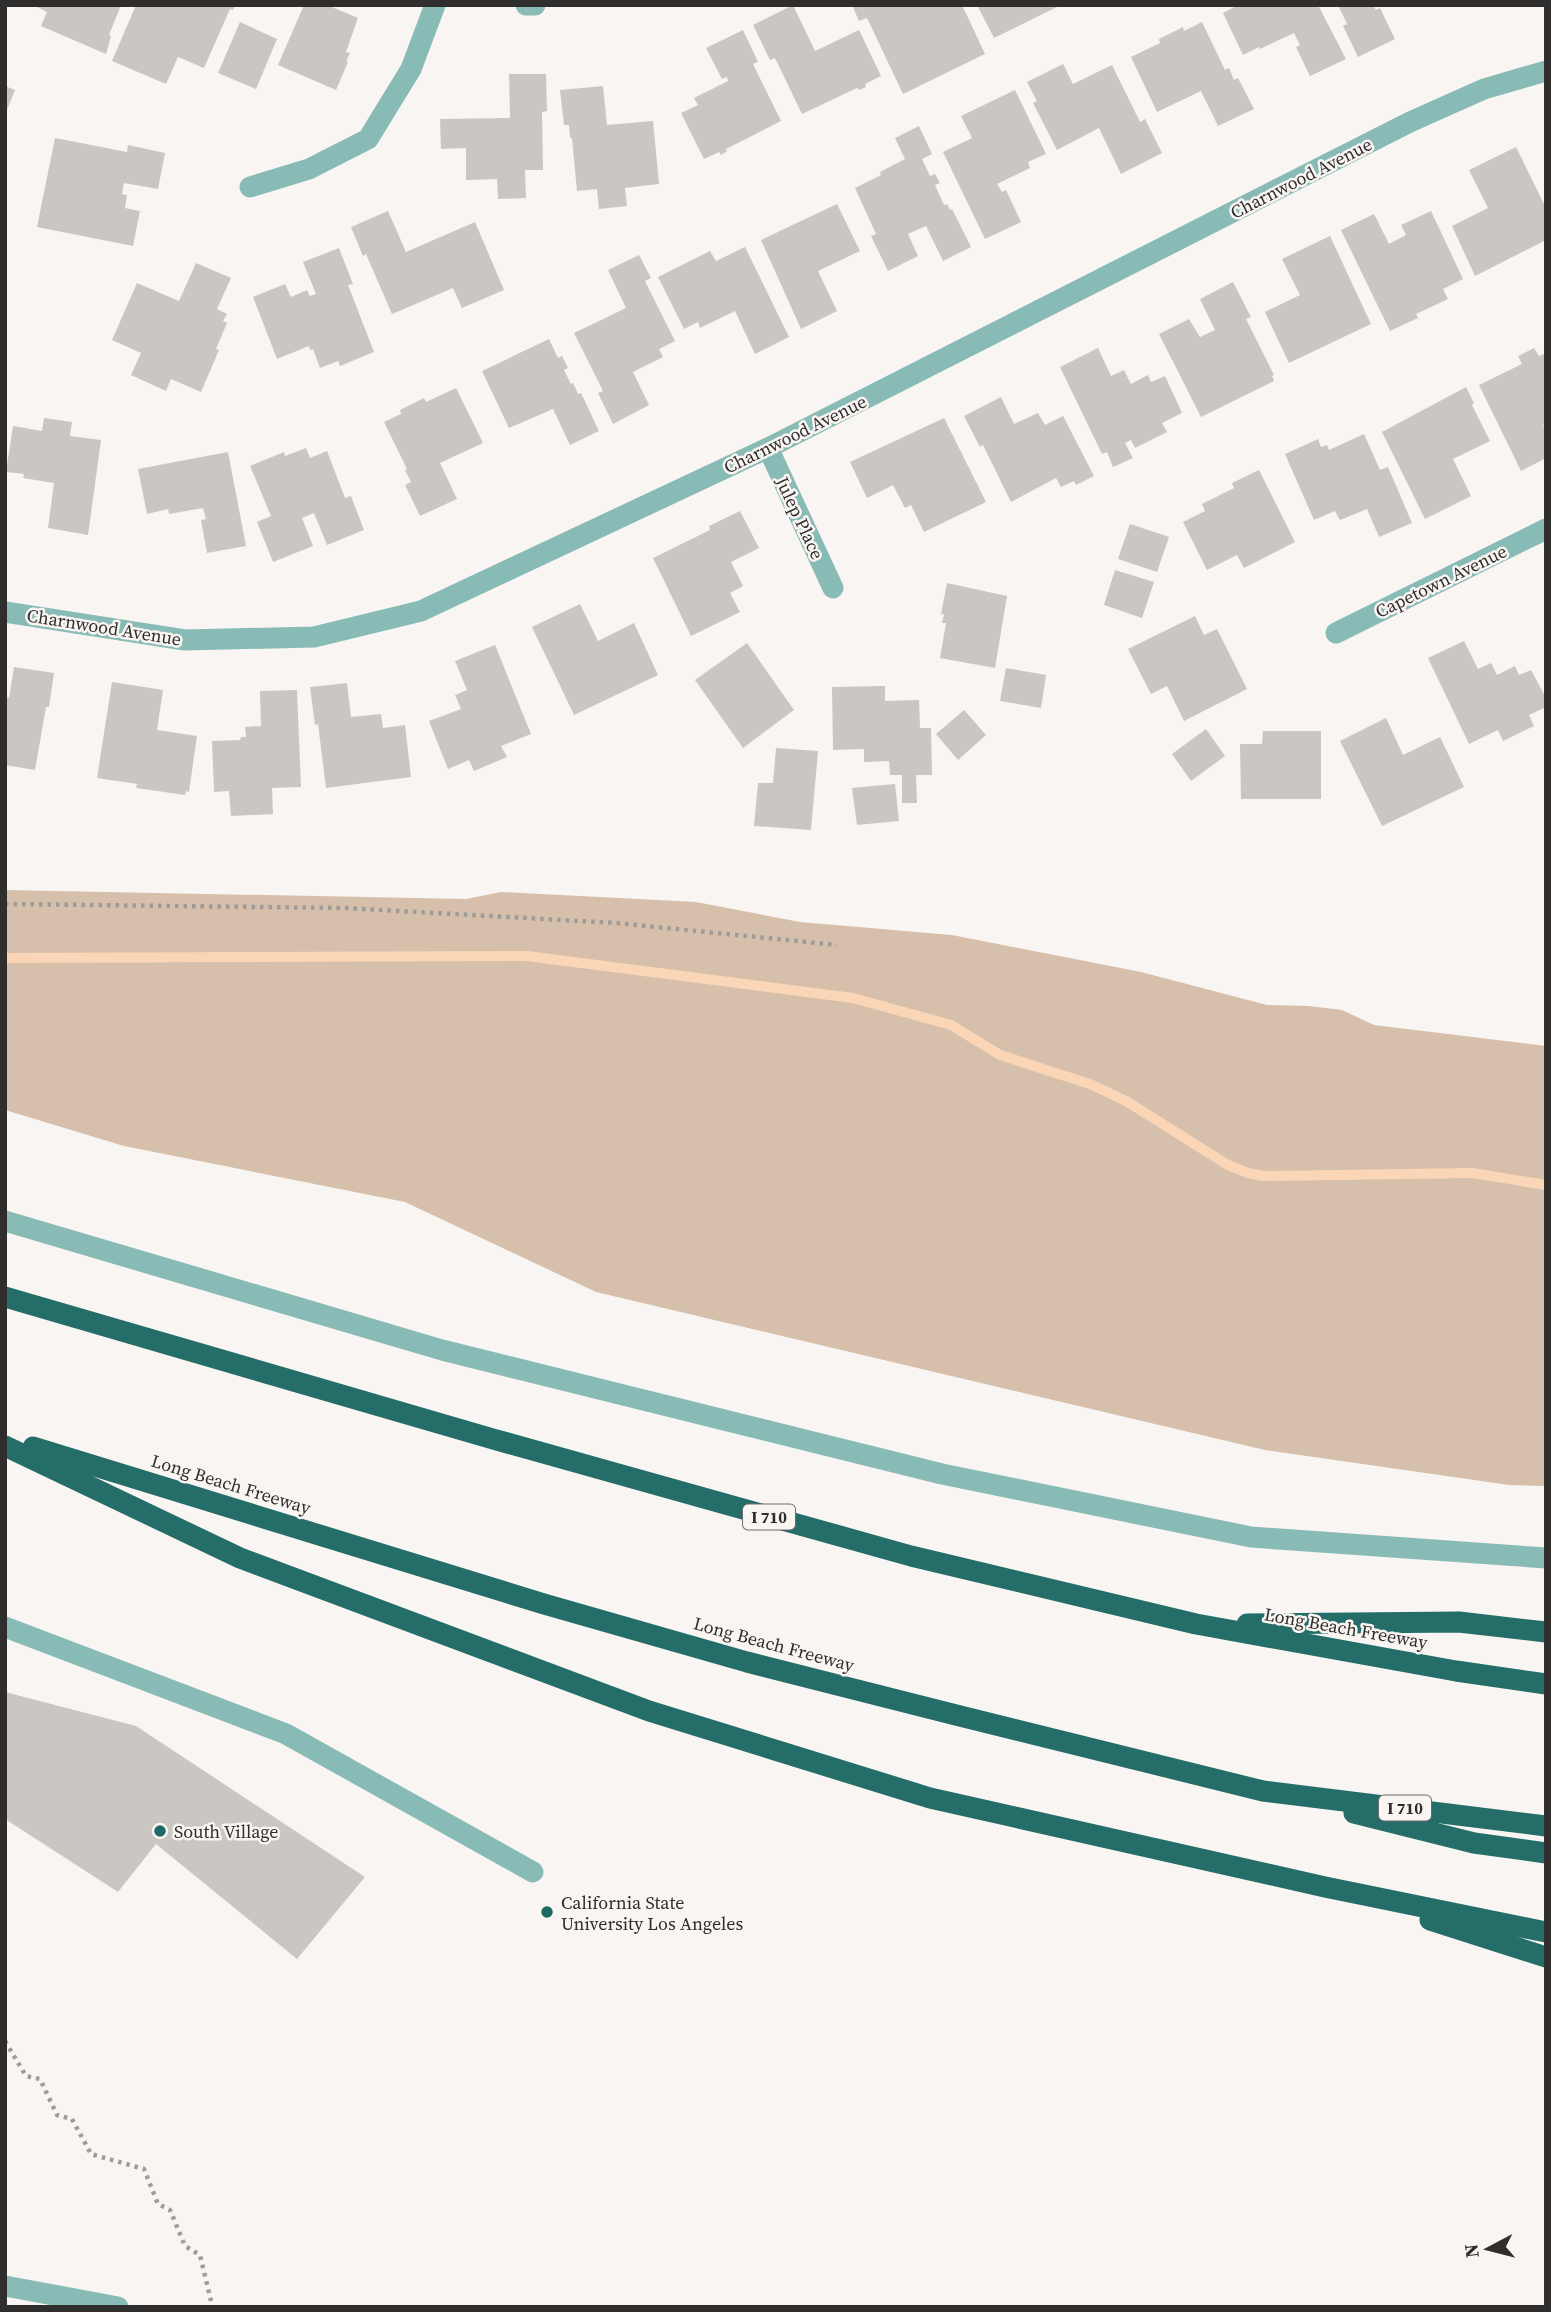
<svg xmlns="http://www.w3.org/2000/svg" width="1551" height="2312" viewBox="0 0 1551 2312" font-family="'Source Serif 4',serif">
<style>
.green{fill:#d7c0ab}
.lines{fill:none;stroke-linecap:round;stroke-linejoin:round}
.stream{stroke:#fad6b6;stroke-width:10}
.building{fill:#cac7c3}
.path{stroke:#9e9b99;stroke-width:4.5;stroke-dasharray:3.5 5;stroke-linecap:butt}
.service{stroke:#89bbb6;stroke-width:21}
.minor{stroke:#89bbb6;stroke-width:21}
.motorway{stroke:#246d68;stroke-width:21}
.poi-dot{fill:#1e6964;stroke:#f9f5f2;stroke-width:2.5}
.labels{text-anchor:middle;dominant-baseline:central;stroke-width:5;stroke-linejoin:round;paint-order:stroke}
.shield{fill:#f9f5f2;stroke:#6c6a68;stroke-width:2}
.shield-label{font-size:16px;font-weight:bold;fill:#302e2d}
.street-label{font-size:18px;fill:#302e2d;stroke:#f9f5f2}
.poi-label{font-size:18px;fill:#302e2d;stroke:#f9f5f2;text-anchor:start}
</style>
<rect width="100%" height="100%" fill="#f9f5f2"/>
<polygon class="green" points="5,890 466,899 501,892 696,902 800,922 952,935 1141,972 1267,1005 1309,1006 1342,1010 1374,1025 1546,1046 1546,1486 1509,1485 1265,1450 596,1292 405,1202 124,1146 5,1110"/>
<g class="lines">
<polyline class="stream" points="5,958 527,956 853,998 951,1025 1000,1055 1090,1084 1126,1101 1228,1165 1248,1173 1263,1176 1473,1173 1546,1185"/>
</g>
<g class="building">
<polygon points="33,5 121,5 109,35 111,36 106,54 41,26 47,12"/>
<polygon points="136,5 235,5 233,10 230,9 204,68 178,57 166,84 112,61"/>
<polygon points="304,5 327,5 358,18 346,52 350,53 346,62 348,62 336,90 278,65"/>
<polygon points="793,5 815,51 859,30 881,76 865,84 866,87 859,90 857,88 802,114 775,58 770,60 753,25"/>
<polygon points="852,5 962,5 985,54 903,94 867,18 859,21"/>
<polygon points="977,5 1061,5 994,38"/>
<polygon points="1238,5 1318,5 1346,59 1310,76 1296,47 1300,45 1294,33 1260,49 1259,47 1243,55 1223,13"/>
<polygon points="1338,5 1373,5 1376,10 1380,8 1395,39 1358,57 1343,26 1347,24"/>
<polygon points="240,22 277,39 256,89 218,73"/>
<polygon points="1202,22 1225,70 1229,68 1234,80 1238,78 1254,109 1218,126 1201,91 1157,112 1131,57 1160,43 1159,39 1183,27 1184,31"/>
<polygon points="743,30 758,62 753,64 781,121 726,149 727,151 721,155 719,152 704,159 681,113 698,105 694,98 728,81 727,77 722,79 706,48"/>
<polygon points="1063,64 1073,84 1112,65 1140,122 1145,119 1162,153 1121,174 1099,128 1057,150 1033,103 1037,101 1027,82"/>
<polygon points="509,74 546,74 547,111 542,112 543,170 525,170 526,198 498,199 497,179 466,180 466,148 441,149 440,119 510,118"/>
<polygon points="5,86 15,90 5,115"/>
<polygon points="603,86 607,125 653,121 659,184 625,188 627,206 599,209 597,189 577,191 572,138 570,138 569,125 564,125 560,90"/>
<polygon points="1015,90 1046,154 1028,162 1030,168 997,184 1002,192 1006,190 1021,222 985,239 943,152 972,138 961,116"/>
<polygon points="919,126 932,154 922,159 930,176 935,174 940,183 935,185 944,205 947,204 950,210 952,209 971,247 943,261 926,226 908,234 918,256 888,271 871,236 876,234 855,188 881,175 880,172 905,159 895,138"/>
<polygon points="55,138 127,152 128,145 165,153 158,189 124,183 122,194 127,195 125,208 140,211 133,246 37,227"/>
<polygon points="1516,147 1546,208 1546,240 1475,276 1452,226 1488,208 1469,170"/>
<polygon points="837,204 860,251 818,271 837,311 801,329 761,240"/>
<polygon points="388,211 406,252 475,222 504,290 462,308 453,288 392,314 366,254 363,256 351,227"/>
<polygon points="1431,211 1463,279 1443,289 1448,299 1416,314 1418,318 1390,331 1341,230 1374,214 1389,244 1406,235 1401,225"/>
<polygon points="1330,236 1371,324 1289,363 1265,312 1300,295 1282,259"/>
<polygon points="745,247 789,337 755,354 735,311 700,328 698,322 684,329 658,277 710,251 716,261"/>
<polygon points="339,248 353,284 348,285 374,352 340,366 338,361 320,368 313,349 310,350 309,346 277,359 253,297 285,284 291,297 307,290 310,296 316,294 303,262"/>
<polygon points="639,255 651,278 645,281 675,341 659,349 663,357 633,372 649,405 613,424 598,393 603,391 574,333 626,308 608,270"/>
<polygon points="196,263 231,278 217,309 227,314 223,321 227,323 216,349 219,350 201,392 171,379 166,391 131,375 141,353 112,340 137,283 179,301"/>
<polygon points="1233,282 1251,317 1246,319 1274,375 1272,376 1274,381 1201,417 1159,334 1189,319 1200,337 1215,330 1200,299"/>
<polygon points="549,339 558,358 562,356 568,368 564,370 571,384 573,383 578,394 581,393 599,431 570,445 553,409 509,428 482,371"/>
<polygon points="1098,348 1111,376 1124,370 1131,384 1148,375 1151,382 1165,376 1182,413 1162,423 1167,432 1135,448 1131,440 1125,443 1133,458 1113,467 1107,452 1102,454 1060,367"/>
<polygon points="1534,348 1539,356 1546,353 1546,424 1543,425 1546,431 1546,458 1521,471 1479,385 1522,364 1518,356"/>
<polygon points="1466,387 1474,403 1472,405 1490,441 1453,459 1471,496 1425,519 1382,432"/>
<polygon points="456,388 483,443 440,463 457,499 420,516 405,485 411,482 405,470 407,469 384,422 401,414 400,410 424,398 426,402"/>
<polygon points="1001,397 1014,424 1038,413 1045,425 1063,416 1094,476 1076,485 1074,481 1061,487 1056,478 1011,502 983,445 980,447 964,416"/>
<polygon points="44,418 72,422 70,436 101,440 88,535 48,528 54,483 23,478 24,474 6,472 13,426 42,431"/>
<polygon points="944,418 986,502 924,532 911,505 905,508 893,485 867,498 850,462"/>
<polygon points="1364,434 1380,470 1388,467 1412,523 1379,537 1367,509 1340,520 1335,511 1314,520 1285,454 1318,439 1321,447 1327,445 1329,450"/>
<polygon points="306,448 310,458 327,451 345,498 351,496 364,530 327,545 314,513 302,518 313,546 273,562 257,522 271,516 250,466 284,452 285,456"/>
<polygon points="228,452 246,546 207,553 201,520 206,519 203,508 169,514 168,509 147,514 138,469"/>
<polygon points="1259,470 1295,542 1244,568 1237,555 1207,570 1183,522 1205,511 1202,504 1234,488 1232,483"/>
<polygon points="740,511 759,548 731,562 743,586 730,593 740,612 691,636 653,558 710,530 709,526"/>
<polygon points="1130,524 1169,537 1157,572 1118,559"/>
<polygon points="1115,570 1154,582 1142,618 1104,605"/>
<polygon points="947,583 1007,596 995,668 940,658 946,623 942,623 944,614 941,614"/>
<polygon points="580,604 598,641 634,623 658,675 574,715 532,627"/>
<polygon points="1195,616 1204,635 1217,629 1247,689 1184,721 1167,686 1151,694 1128,649"/>
<polygon points="1464,641 1478,669 1491,663 1497,675 1515,666 1519,675 1531,670 1546,698 1546,707 1529,715 1534,726 1503,741 1498,730 1469,744 1428,658"/>
<polygon points="747,643 794,710 743,748 695,680"/>
<polygon points="495,645 531,734 501,746 507,757 474,771 469,760 448,769 429,721 461,709 455,695 467,690 455,661"/>
<polygon points="14,667 54,673 49,707 46,707 35,770 5,765 5,697 9,698"/>
<polygon points="1006,668 1046,675 1041,708 1000,701"/>
<polygon points="112,682 163,690 157,730 197,736 189,792 186,791 185,795 136,788 137,784 97,778"/>
<polygon points="347,683 351,717 381,714 383,728 405,725 411,777 326,788 318,724 315,725 310,687"/>
<polygon points="885,686 885,701 919,700 920,728 931,728 932,775 916,775 917,803 902,803 902,775 890,775 889,761 864,762 864,749 833,750 832,687"/>
<polygon points="297,690 301,787 272,788 273,814 231,816 229,791 214,792 212,741 240,740 241,737 246,737 245,727 261,726 260,691"/>
<polygon points="964,710 986,735 958,760 936,734"/>
<polygon points="1386,718 1403,755 1440,737 1464,787 1382,826 1340,741"/>
<polygon points="1206,729 1225,756 1191,781 1172,754"/>
<polygon points="1263,731 1321,731 1321,799 1241,799 1240,744 1262,744"/>
<polygon points="776,748 818,751 811,830 754,826 758,783 773,783"/>
<polygon points="895,784 899,821 857,825 852,788"/>
<polygon points="5,1692 136,1726 365,1877 297,1959 156,1844 118,1892 5,1819"/>
</g>
<g class="lines">
<g class="path">
<polyline points="5,904 345,908 616,923 837,945"/>
<polyline points="5,2041 26,2076 40,2079 57,2115 72,2119 91,2154 144,2169 158,2204 170,2210 185,2246 200,2255 211,2301"/>
</g>
<g class="service">
<polyline points="5,1221 442,1350 942,1474 1251,1537 1546,1558"/>
<polyline points="5,1627 286,1734 533,1872"/>
</g>
<g class="minor">
<polyline points="526,5 535,5"/>
<polyline points="250,187 309,169 368,139 411,69 435,5"/>
<polyline points="768,448 833,588"/>
<polyline points="5,612 185,640 314,637 421,611 768,448 1410,122 1484,89 1546,71"/>
<polyline points="1336,633 1546,529"/>
<polyline points="5,2286 118,2307"/>
</g>
<g class="motorway">
<polyline points="5,1297 493,1439 911,1556 1196,1624 1456,1671 1546,1684"/>
<polyline points="5,1446 240,1558 649,1711 930,1798 1325,1887 1546,1932"/>
<polyline points="33,1447 544,1604 747,1662 956,1715 1263,1791 1546,1826"/>
<polyline points="1247,1624 1459,1622 1546,1632"/>
<polyline points="1354,1813 1474,1843 1546,1853"/>
<polyline points="1430,1920 1546,1957"/>
</g>
</g>
<g class="poi-dot">
<circle cx="160" cy="1831" r="7"/>
<circle cx="547" cy="1912" r="7"/>
</g>
<g class="labels">
<g class="shield">
<rect x="743" y="1504.5" width="52" height="25" rx="5"/>
<rect x="1379" y="1795.5" width="52" height="25" rx="5"/>
</g>
<g class="shield-label">
<text x="769" y="1517">I 710</text>
<text x="1405" y="1808">I 710</text>
</g>
<g class="street-label">
<text transform="translate(1301 178) rotate(-27)">Charnwood Avenue</text>
<text transform="translate(795 434) rotate(-26)">Charnwood Avenue</text>
<text transform="translate(800 518) rotate(65)">Julep Place</text>
<text transform="translate(1441 581) rotate(-26)">Capetown Avenue</text>
<text transform="translate(104 627) rotate(9)">Charnwood Avenue</text>
<text transform="translate(231 1484) rotate(17)">Long Beach Freeway</text>
<text transform="translate(1346 1628) rotate(10)">Long Beach Freeway</text>
<text transform="translate(774 1644) rotate(15)">Long Beach Freeway</text>
</g>
<g class="poi-label">
<text x="174" y="1831">South Village</text>
<text x="561" y="1902">California State<tspan x="561" dy="21">University Los Angeles</tspan></text>
</g>
</g>
<rect width="1551" height="2312" fill="none" stroke="#302e2d" stroke-width="14"/>
<g transform="translate(1488 2249) rotate(263)" stroke="#f9f5f2" stroke-width="5" paint-order="stroke">
<path d="M0-5L12 26L0 18L-12 26Z" fill="#302e2d"/>
<text y="-10" font-size="19" font-weight="bold" text-anchor="middle" fill="#302e2d">N</text>
</g>
</svg>
